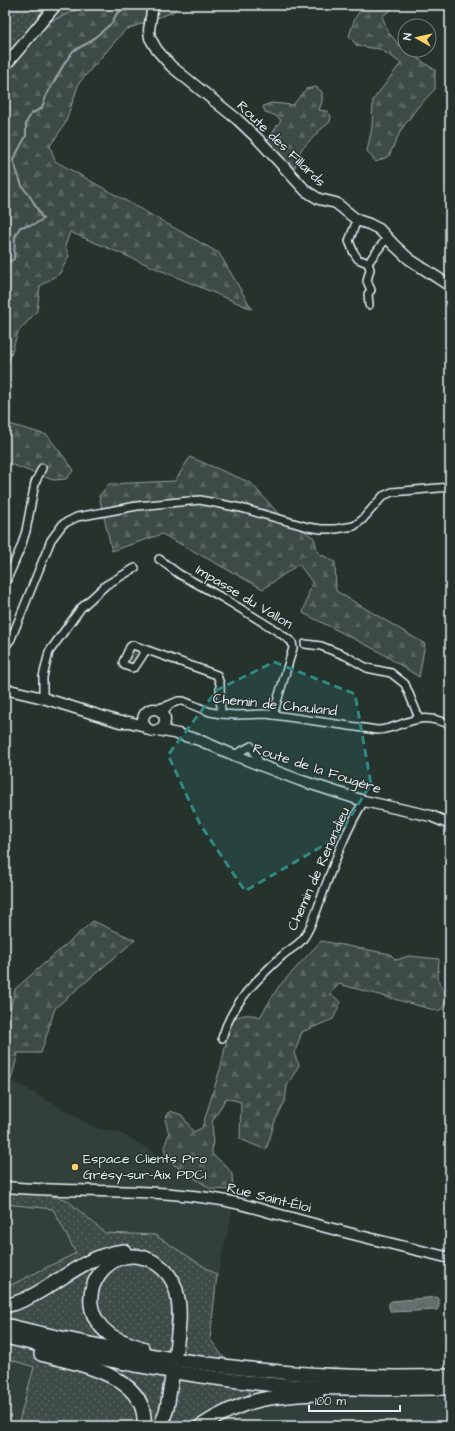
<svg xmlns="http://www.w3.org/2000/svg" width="455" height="1431" viewBox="0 0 455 1431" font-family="'Architects Daughter',sans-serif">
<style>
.built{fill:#333f3a}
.grass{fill:url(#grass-dots);stroke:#939ea0}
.forest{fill:url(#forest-firs);stroke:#939ea0}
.water{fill:url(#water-ripples);stroke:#98a3a5}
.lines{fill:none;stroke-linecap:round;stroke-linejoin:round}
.stream{stroke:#98a3a5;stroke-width:2}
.street-casing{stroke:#e8f1f8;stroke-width:10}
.secondary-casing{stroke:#e8f1f8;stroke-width:13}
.highway-casing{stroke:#e8f1f8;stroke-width:16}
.street{stroke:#26332d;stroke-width:7}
.secondary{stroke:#26332d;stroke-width:10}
.highway{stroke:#26332d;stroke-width:13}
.marked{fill:#308883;fill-opacity:0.2;stroke:#308883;stroke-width:3;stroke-dasharray:8 5;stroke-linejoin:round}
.poi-dot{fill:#ffd166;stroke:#26332d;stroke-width:1.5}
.labels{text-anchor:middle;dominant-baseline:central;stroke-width:3;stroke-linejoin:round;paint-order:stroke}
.street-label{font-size:14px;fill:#e8f1f8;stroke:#26332d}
.poi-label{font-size:14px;fill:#e8f1f8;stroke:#26332d;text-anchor:start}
</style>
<defs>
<pattern id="grass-dots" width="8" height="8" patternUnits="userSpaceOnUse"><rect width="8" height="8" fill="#3e4b47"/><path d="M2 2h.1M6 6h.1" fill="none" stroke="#5a6562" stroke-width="1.8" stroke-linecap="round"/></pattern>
<pattern id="forest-firs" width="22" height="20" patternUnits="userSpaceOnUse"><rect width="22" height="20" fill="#3e4b47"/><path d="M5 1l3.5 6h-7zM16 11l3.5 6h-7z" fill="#5a6562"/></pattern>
<pattern id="water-ripples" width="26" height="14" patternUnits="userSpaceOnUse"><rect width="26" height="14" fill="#636f6d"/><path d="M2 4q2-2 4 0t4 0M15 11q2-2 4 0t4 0" fill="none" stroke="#535a5a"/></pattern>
</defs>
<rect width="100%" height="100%" fill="#26332d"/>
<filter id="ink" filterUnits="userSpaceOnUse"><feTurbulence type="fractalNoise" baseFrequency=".025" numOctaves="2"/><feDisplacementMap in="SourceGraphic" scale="8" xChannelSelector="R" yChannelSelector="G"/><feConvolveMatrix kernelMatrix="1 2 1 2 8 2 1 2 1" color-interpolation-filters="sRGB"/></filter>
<g filter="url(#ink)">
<polygon class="built" points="5,1078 11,1080 96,1128 120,1133 167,1160 211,1189 206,1204 233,1208 196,1369 256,1376 271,1386 424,1399 450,1397 450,1426 5,1426"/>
<g class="grass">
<polygon points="5,5 87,5 47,23 14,57 10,51 5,47"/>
<polygon points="133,649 136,649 140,654 133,664 129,664 126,660"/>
<polygon points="5,1191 49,1195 67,1200 105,1233 155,1235 217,1275 210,1339 250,1393 208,1426 20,1426 18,1425 34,1367 5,1358 5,1286 9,1286 76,1253 53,1209 5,1204"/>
</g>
<g class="forest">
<polygon points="87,5 179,5 173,12 125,30 79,83 65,124 50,146 55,161 219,253 252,309 70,232 65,246 69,256 60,273 40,286 37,311 18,332 5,374 5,68 47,23"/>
<polygon points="364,5 398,5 382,16 388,32 401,47 435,70 435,89 417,108 401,130 389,156 376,162 367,151 372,128 373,100 401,63 380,49 357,46 349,36 355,18"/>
<polygon points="316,87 322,92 322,102 319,110 327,111 331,116 330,122 320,130 301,150 293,172 266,143 281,120 274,115 265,112 263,106 271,103 293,105 306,89"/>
<polygon points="5,404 10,408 9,424 47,435 74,470 66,479 53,480 5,462"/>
<polygon points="190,457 251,483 276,511 314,538 318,553 335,562 336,591 425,644 419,677 378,651 303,613 312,582 299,564 263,589 162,534 112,551 99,496 109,484 175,481"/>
<polygon points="93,921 135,940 55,1008 41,1053 18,1053 11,1080 5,1078 5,1030 15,989"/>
<path d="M321,941l69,13 6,6 13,-4 30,3c0,6 -2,16 0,23 3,10 9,9 9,23l-10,6 -99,-27 -9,10 11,8 -8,17 -31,13 -8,22 5,11 -12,21 -2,15 -10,20 -9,29 -26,-11 1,-37 -15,-4 -14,24 1,14 -1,18 14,12 6,8 1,16 -22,-1 -44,-29 -3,-13 5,-13 -4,-15 5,-8 12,4 11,17 9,-4 19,-62 10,-47c10,-4 18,-6 29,-2l19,-31z"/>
</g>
<polygon class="water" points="437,1297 439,1299 439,1306 437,1310 391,1312 389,1308 389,1303 392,1301"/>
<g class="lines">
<polyline class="stream" points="5,264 14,259 15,237 20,227 35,224 43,219 31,198 22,186 13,160 26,136 26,123 31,114 42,108 46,96 64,64 73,51 88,43 112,23 117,13 136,5"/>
<g class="street-casing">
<g id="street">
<polyline points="357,220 349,241 354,253 358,259 368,263 383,243 388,239"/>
<polyline points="368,263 370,269 367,281 371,290 368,294 369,305"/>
<polyline points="159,559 179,574 223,598 277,631 292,642 293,648 273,715"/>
<polyline points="5,584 21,547 26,531 35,483 42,468"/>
<polyline points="305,644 321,646 346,656 367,668 391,673 405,684 419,718"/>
<polyline points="5,647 11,639 51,540 63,524 77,517 137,506 200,500 241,508 308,527 321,529 336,529 354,526 362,520 383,496 392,492 450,487"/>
<polyline points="146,650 135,667 132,668 124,665 123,662 130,647 133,645 217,675 220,684 221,714"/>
<polyline points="43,698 43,677 49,652 81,608 106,585 135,568"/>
<polyline points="155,709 169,705"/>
<path d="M163,714l6,-9 9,-4h5l27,11 11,2 16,1 30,-1 110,16c15,0 27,-9 42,-11 10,-2 21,2 31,5"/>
<polyline points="234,755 251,746 261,766"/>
<path d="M222,1038c10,-35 35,-59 61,-83 6,-5 14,-9 19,-15 10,-12 17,-36 22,-50 11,-30 23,-62 40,-89"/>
</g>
</g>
<g class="secondary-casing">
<g id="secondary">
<polyline points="153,5 149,30 150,38 157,50 171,66 238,120 259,140 306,191 319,199 336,203 357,220 369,224 379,229 394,245 409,259 450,286"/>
<polyline points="5,66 56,5"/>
<polyline points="5,689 43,698 120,722 129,722 145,726"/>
<circle cx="154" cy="720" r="11"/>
<polyline points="158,730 178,734 199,740 234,755 299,780 364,801 431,816 450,824"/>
<path d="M5,1187c68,6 136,1 203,11 28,3 53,12 80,19 54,15 108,28 162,41"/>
</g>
</g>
<g class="highway-casing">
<g id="highway">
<path d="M5,1306c44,-10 74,-51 119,-55"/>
<path d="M5,1325c148,36 292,57 445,51"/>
<path d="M5,1337c90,21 180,40 272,48 58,4 115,4 173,3"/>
<path d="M142,1348c-11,-4 -24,-7 -33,-14 -45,-34 2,-101 48,-70 12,8 19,21 21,35 3,17 0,34 -2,51"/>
<path d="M41,1354c36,10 108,21 103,72"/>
<polyline points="161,1426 167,1408 172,1377"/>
<path d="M201,1426c42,-27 68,-30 116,-32"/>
</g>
</g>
<use href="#street" class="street"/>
<use href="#secondary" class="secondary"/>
<use href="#highway" class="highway"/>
</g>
</g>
<path class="marked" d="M274,662l81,32 16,90 -33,53 -93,54 -45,-67 -32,-69 49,-65z"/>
<circle class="poi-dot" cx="75" cy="1167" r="4"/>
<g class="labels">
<g class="street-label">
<text transform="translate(281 144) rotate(44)">Route des Fillards</text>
<text transform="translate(244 597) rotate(31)">Impasse du Vallon</text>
<text transform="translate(275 705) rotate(6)">Chemin de Chauland</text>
<text transform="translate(317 769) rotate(18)">Route de la Fougère</text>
<text transform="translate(319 869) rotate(-66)">Chemin de Renandieu</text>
<text transform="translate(269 1198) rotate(14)">Rue Saint-Éloi</text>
</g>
<g class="poi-label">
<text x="83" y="1159">Espace Clients Pro<tspan x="83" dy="16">Grésy-sur-Aix PDC1</tspan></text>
</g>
</g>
<rect width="455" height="1431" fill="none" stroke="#26332d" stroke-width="20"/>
<rect x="10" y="10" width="435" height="1411" fill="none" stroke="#e8f1f8" stroke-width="1.5" filter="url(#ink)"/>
<g transform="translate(417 38) rotate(278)"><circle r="19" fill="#26332d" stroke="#747f7e"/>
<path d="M0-3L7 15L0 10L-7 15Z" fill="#ffd166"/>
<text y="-6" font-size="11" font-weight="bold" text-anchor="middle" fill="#e8f1f8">N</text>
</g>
<path d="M309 1405v6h91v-6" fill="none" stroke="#e8f1f8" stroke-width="2"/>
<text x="315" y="1405" font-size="12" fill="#e8f1f8" stroke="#26332d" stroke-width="3" paint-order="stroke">100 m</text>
</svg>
